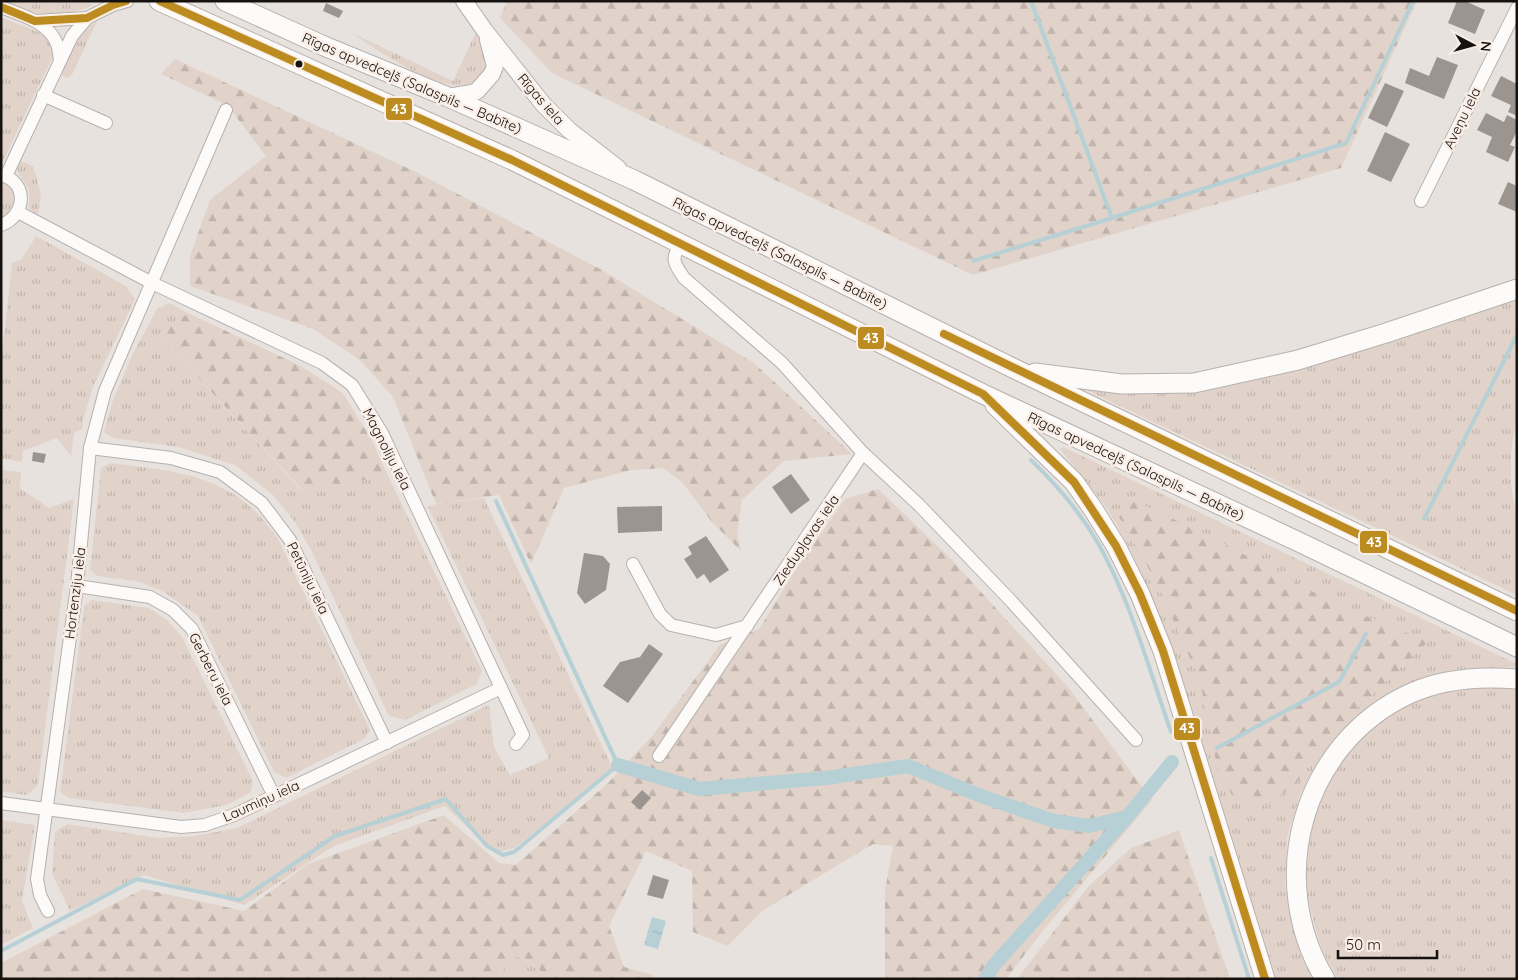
<svg xmlns="http://www.w3.org/2000/svg" width="1518" height="980" viewBox="0 0 1518 980" font-family="Quicksand,sans-serif">
<style>
.grass{fill:url(#grass-tufts)}
.forest{fill:url(#forest-firs)}
.water{fill:url(#water-ripples)}
.lines{fill:none;stroke-linecap:round;stroke-linejoin:round}
.stream{stroke:#b6d0d6;stroke-width:4}
.canal{stroke:#b6d0d6;stroke-width:14}
.building{fill:#9c958f}
.minor-casing{stroke:#b6b1ae;stroke-width:14}
.major-casing{stroke:#b6b1ae;stroke-width:18}
.highway-casing{stroke:#b6b1ae;stroke-width:21}
.minor{stroke:#fcfbfa;stroke-width:12}
.major{stroke:#fcfbfa;stroke-width:16}
.highway{stroke:#fcfbfa;stroke-width:19}
.bus-1-casing{stroke:#faeee7;stroke-width:11}
.bus-1{stroke:#bc8c21;stroke-width:8}
.bus-dot{fill:#15120f;stroke:#faeee7;stroke-width:2}
.labels{text-anchor:middle;dominant-baseline:central;stroke-width:5;stroke-linejoin:round;paint-order:stroke}
.street-label{font-size:14px;fill:#15120f;stroke:#faeee7}
.line-badge{stroke:#faeee7;stroke-width:2}
.badge-label{font-size:14px;text-anchor:middle;font-weight:bold;fill:#fff}
</style>
<defs>
<pattern id="grass-tufts" width="24" height="20" patternUnits="userSpaceOnUse" patternTransform="scale(1.25)"><rect width="24" height="20" fill="#e1d3ca"/><path d="M3 7l-1-3M5 7V3M7 7l1-3M15 17l-1-3M17 17v-4M19 17l1-3" fill="none" stroke="#c0b4ac"/></pattern>
<pattern id="forest-firs" width="22" height="20" patternUnits="userSpaceOnUse" patternTransform="scale(1.25)"><rect width="22" height="20" fill="#e1d3ca"/><path d="M5 1l3.5 6h-7zM16 11l3.5 6h-7z" fill="#c0b4ac"/></pattern>
<pattern id="water-ripples" width="26" height="14" patternUnits="userSpaceOnUse" patternTransform="scale(1.25)"><rect width="26" height="14" fill="#b6d0d6"/><path d="M2 4q2-2 4 0t4 0M15 11q2-2 4 0t4 0" fill="none" stroke="#9cb2b6"/></pattern>
</defs>
<rect width="100%" height="100%" fill="#e8e2de"/>
<g class="grass">
<path d="M3,1h80l10,4c-33,15 -58,11 -90,-4z"/>
<polygon points="1,17 43,34 50,44 53,56 1,165"/>
<polygon points="97,21 72,75 67,78 59,74 79,34"/>
<path d="M477,30c6,11 15,31 7,44 -21,37 -109,-25 -132,-41l101,48z"/>
<path d="M21,161l12,5 8,28 -3,22 -9,-8c0,-5 1,-12 0,-17 -4,-14 -18,-16 -8,-30z"/>
<path d="M1,182c20,9 17,27 0,37z"/>
<polygon points="36,236 126,286 135,299 93,387 83,420 83,428 74,433 71,456 57,438 23,451 22,462 1,458 1,365 12,263 22,259"/>
<polygon points="1517,296 1517,416 1511,451 1511,484 1517,520 1517,595 1082,388 1181,388"/>
<polygon points="170,303 188,313 159,335 302,491 388,476 482,671 477,684 405,720 389,716 312,552 295,522 272,494 235,465 178,447 113,438 104,432 112,403 133,353 157,309"/>
<path d="M1063,447l454,217 -1,3 -63,3 -35,11 -30,15 -39,30 -31,35 -18,34 -13,42 -2,48 8,41 14,39 8,14h-39l-100,-316c-19,-54 -39,-109 -71,-157 -14,-19 -30,-38 -45,-57z"/>
<path d="M111,463c53,7 109,10 148,52 7,7 12,16 19,24l92,191 -6,9 -78,39 -12,-6 -76,-156 -34,-24 -27,-11 -40,-5 -7,-6 11,-102z"/>
<polygon points="1,470 21,472 20,488 49,508 74,499 38,785 27,795 1,791"/>
<polygon points="484,498 614,771 514,848 495,853 445,806 334,846 244,905 144,875 70,911 52,874 55,832 67,824 159,838 195,836 237,828 489,705 494,747 510,775 549,758 428,507 436,504"/>
<polygon points="92,600 149,608 168,621 182,637 253,781 250,793 226,805 184,813 69,798 60,792 84,607"/>
<path d="M1463,686l54,2v291h-178c-12,-16 -20,-36 -25,-56 -13,-47 -10,-88 10,-133 4,-9 11,-18 17,-26 9,-13 17,-25 30,-35 27,-22 58,-35 92,-43z"/>
<polygon points="1,820 35,825 22,901 33,928 1,945"/>
<polygon points="517,956 554,979 494,979"/>
</g>
<g class="forest">
<polygon points="507,1 1417,1 1341,168 973,275 552,73 500,18"/>
<polygon points="175,59 420,174 600,269 754,363 852,454 784,461 742,500 737,533 741,551 712,522 682,482 663,468 631,470 564,488 531,564 499,495 436,504 393,397 360,360 313,329 190,286 190,256 210,200 266,156 227,105 161,74"/>
<polygon points="188,313 301,366 343,393 371,439 388,476 303,491 159,335"/>
<polygon points="878,489 949,557 1067,686 1152,800 1042,932 1006,979 885,979 885,891 893,846 873,844 762,911 728,946 693,932 692,871 646,851 609,926 624,967 653,975 654,979 554,979 517,956 494,979 1,979 1,963 143,889 244,911 308,864 444,815 499,863 516,865 608,783 653,735 720,645 759,629 793,574 845,499"/>
<polygon points="1134,501 1212,537 1328,600 1428,642 1336,729 1296,784 1270,803 1232,795 1218,771 1200,681 1156,581 1119,517"/>
<polygon points="1179,830 1230,979 1017,979 1088,887 1131,848"/>
</g>
<polygon class="water" points="652,917 666,921 658,949 644,945"/>
<g class="lines">
<g class="stream">
<polyline points="1031,1 1112,218"/>
<polyline points="973,261 1112,218 1346,143 1413,1"/>
<path d="M1031,460c26,25 49,52 67,83 33,59 51,126 73,189"/>
<polyline points="1424,519 1517,335"/>
<polyline points="1217,748 1339,682 1366,634"/>
<polyline points="1211,858 1249,979"/>
<polyline points="1,951 137,879 240,900 335,836 446,799 487,846 503,855 514,852 618,765 496,501"/>
</g>
<g class="canal">
<polyline points="618,765 699,789 826,778 908,766 981,796 1054,821 1089,826 1127,817"/>
<polyline points="985,979 994,965 1127,817 1172,762"/>
</g>
</g>
<g class="building">
<polygon points="1457,1 1465,1 1485,10 1475,34 1448,23"/>
<polygon points="326,3 343,11 339,18 323,11"/>
<polygon points="1437,57 1458,65 1444,99 1405,83 1410,68 1429,76"/>
<polygon points="1501,76 1517,84 1517,116 1508,112 1511,105 1491,96"/>
<polygon points="1385,83 1404,91 1387,127 1368,118"/>
<polygon points="1486,113 1504,122 1507,115 1517,120 1517,131 1510,145 1515,147 1508,162 1486,152 1492,137 1477,130"/>
<polygon points="1385,132 1410,144 1391,182 1367,171"/>
<polygon points="1508,182 1517,186 1517,212 1498,204"/>
<polygon points="33,452 46,454 44,463 32,461"/>
<polygon points="791,474 810,500 791,514 772,487"/>
<polygon points="662,506 662,531 618,533 617,507"/>
<polygon points="706,536 729,570 710,583 704,574 697,579 684,559 692,554 688,547"/>
<polygon points="584,553 603,556 610,564 606,590 585,604 577,593"/>
<polygon points="649,644 663,654 628,703 603,686 620,662 640,657"/>
<polygon points="642,790 651,798 640,810 631,802"/>
<polygon points="653,875 669,880 663,899 647,895"/>
</g>
<g class="lines">
<g class="minor-casing">
<g id="minor">
<path d="M1,7c20,8 48,15 56,37 2,5 2,11 3,16"/>
<polyline points="35,21 87,18 113,5 127,1"/>
<polyline points="43,95 106,123"/>
<path d="M1,175c28,7 25,41 0,50"/>
<polyline points="6,176 72,36 87,18"/>
<polyline points="1421,201 1517,8"/>
<polyline points="18,212 152,283 322,363 352,385 382,433 523,735 516,744"/>
<path d="M680,245c-10,15 -5,19 4,33l98,85 81,90 56,52 93,97 124,138"/>
<polyline points="90,448 171,458 220,472 262,503 290,540 387,743"/>
<polyline points="633,564 660,614 671,625 716,635 747,626"/>
<polyline points="77,586 150,597 173,610 192,629 274,796"/>
<polyline points="659,756 863,453"/>
<polyline points="1,803 181,827 205,825 234,815 501,688"/>
<polyline points="48,911 40,895 37,879 77,586 90,448 105,391 226,110"/>
</g>
</g>
<g class="major-casing">
<g id="major">
<polyline points="464,1 485,31 543,104 569,130 618,168"/>
<polyline points="448,97 472,93 477,91 492,74 495,66 488,40"/>
</g>
</g>
<g class="highway-casing">
<g id="highway">
<polyline points="159,1 512,160 983,394 1299,542 1517,647"/>
<polyline points="225,1 324,46 448,97 634,180 1019,371 1517,611"/>
<polyline points="1035,373 1122,384 1194,383 1298,360 1386,333 1517,289"/>
<polyline points="995,405 1074,482 1093,509 1116,546 1140,594 1163,651 1265,979"/>
<path d="M1325,979c-60,-100 -23,-235 84,-285 34,-16 71,-18 108,-15"/>
</g>
</g>
<use href="#minor" class="minor"/>
<use href="#major" class="major"/>
<use href="#highway" class="highway"/>
<g class="bus-1-casing">
<g id="bus-1">
<polyline points="160,1 512,160 983,394 1074,482 1116,546 1140,594 1163,651 1265,979"/>
<polyline points="1,7 35,21 87,18 113,5 126,1"/>
<polyline points="944,334 1517,611"/>
</g>
</g>
<use href="#bus-1" class="bus-1"/>
</g>
<circle class="bus-dot" cx="299" cy="64" r="4.5"/>
<g class="labels">
<g class="street-label">
<text transform="translate(412 83) rotate(23)">Rīgas apvedceļš (Salaspils — Babīte)</text>
<text transform="translate(541 99) rotate(49)">Rīgas iela</text>
<text transform="translate(1462 118) rotate(-64)">Aveņu iela</text>
<text transform="translate(780 253) rotate(26)">Rīgas apvedceļš (Salaspils — Babīte)</text>
<text transform="translate(387 449) rotate(63)">Magnoliju iela</text>
<text transform="translate(1136 466) rotate(25)">Rīgas apvedceļš (Salaspils — Babīte)</text>
<text transform="translate(806 540) rotate(-56)">Ziedupļavas iela</text>
<text transform="translate(308 578) rotate(64)">Petūniju iela</text>
<text transform="translate(75 593) rotate(-83)">Hortenziju iela</text>
<text transform="translate(211 669) rotate(63)">Gerberu iela</text>
<text transform="translate(261 801) rotate(-24)">Laumiņu iela</text>
</g>
</g>
<g class="line-badge">
<rect x="385" y="97" width="28" height="24" rx="5" fill="#bc8c21"/>
<rect x="857" y="326" width="28" height="24" rx="5" fill="#bc8c21"/>
<rect x="1359" y="530" width="29" height="24" rx="5" fill="#bc8c21"/>
<rect x="1173" y="717" width="28" height="24" rx="5" fill="#bc8c21"/>
</g>
<g class="badge-label">
<text x="399" y="114">43</text>
<text x="871" y="343">43</text>
<text x="1374" y="547">43</text>
<text x="1187" y="733">43</text>
</g>
<rect width="1518" height="980" fill="none" stroke="#15120f" stroke-width="5"/>
<g transform="translate(1473 45) rotate(96)" stroke="#faeee7" stroke-width="4" paint-order="stroke">
<path d="M0-4L9 19L0 12L-9 19Z" fill="#15120f"/>
<text y="-8" font-size="14" font-weight="bold" text-anchor="middle" fill="#15120f">N</text>
</g>
<path d="M1338 950v8h99v-8" fill="none" stroke="#15120f" stroke-width="2.5"/>
<text x="1346" y="950" font-size="15" fill="#15120f" stroke="#faeee7" stroke-width="4" paint-order="stroke">50 m</text>
</svg>
